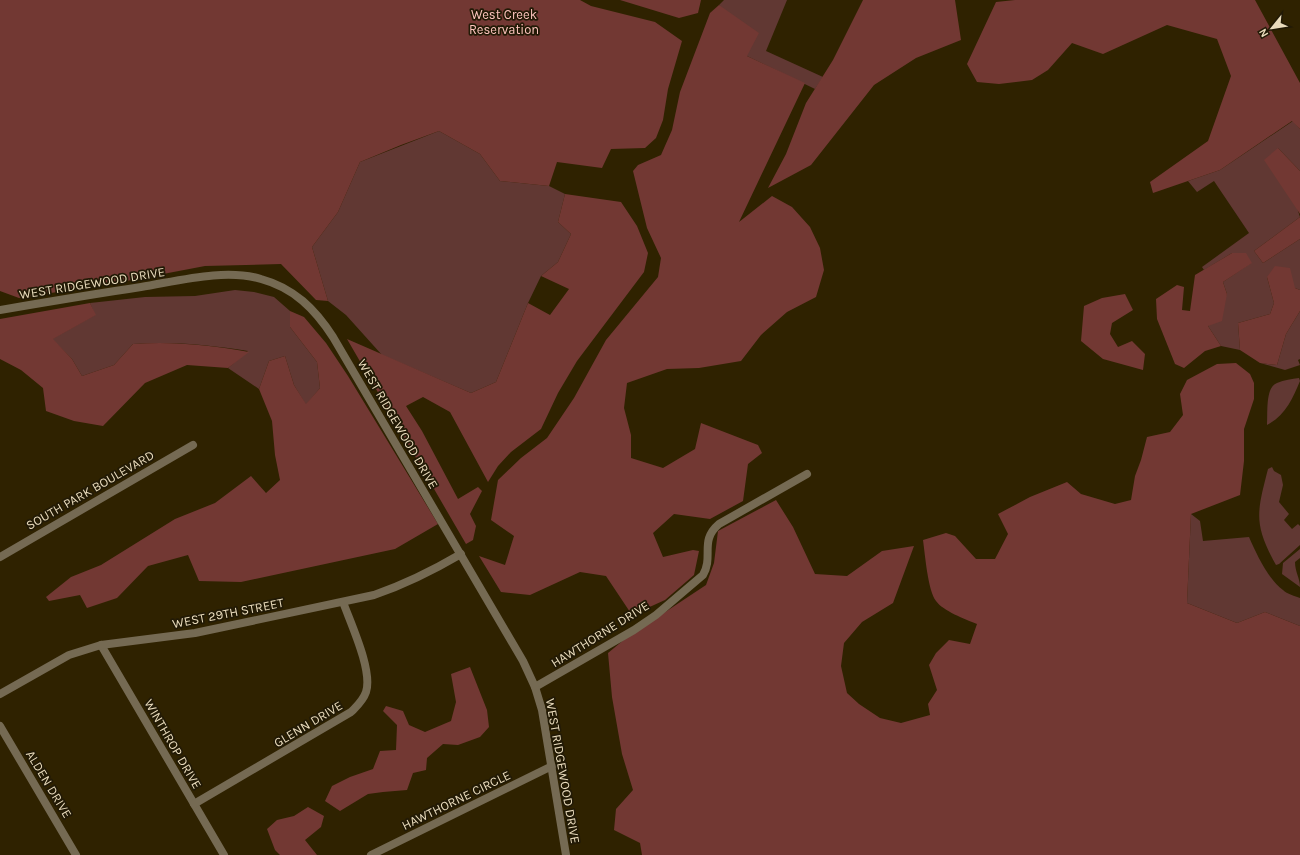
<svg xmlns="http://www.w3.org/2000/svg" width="1300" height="855" viewBox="0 0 1300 855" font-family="Karla,sans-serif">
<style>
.green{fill:#613833}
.forest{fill:#723833}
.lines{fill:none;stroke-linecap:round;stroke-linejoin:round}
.minor{stroke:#756a53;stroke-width:8}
.tertiary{stroke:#756a53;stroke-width:8}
.labels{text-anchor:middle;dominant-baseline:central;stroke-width:3.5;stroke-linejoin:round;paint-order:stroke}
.park-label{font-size:13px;fill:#fdc4bd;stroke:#221a06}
.street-label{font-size:13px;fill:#e9dbbc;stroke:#221a06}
</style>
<rect width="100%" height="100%" fill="#2f2200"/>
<g class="green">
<polygon points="724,0 787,0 766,51 823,77 815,89 747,56 719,5"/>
<polygon points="1293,121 1300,129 1300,171 1278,148 1300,217 1254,251 1263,263 1300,239 1300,290 1267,277 1274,303 1270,314 1238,323 1240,350 1221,346 1208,326 1227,294 1223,282 1251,263 1232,253 1204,270 1202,267 1249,233 1214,181 1197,192 1188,181 1220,170"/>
<polygon points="439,131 480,154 500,181 549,186 565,194 558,222 571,234 558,262 541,276 528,303 496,382 471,393 382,355 346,315 328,301 312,247 338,212 360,162"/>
<path d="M235,290l19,2 20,5 16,14v16l27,35 3,26 -14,17 -12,-20 -9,-29 -16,5 -10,28 -31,-21 20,-17c-38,-6 -77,-10 -115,-7l-19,21 -32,11 -10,-17 -20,-20 43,-24 -5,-12 55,-6 50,-1z"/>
<polygon points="1300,311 1300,359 1298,360 1300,365 1285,370 1260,363 1277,365 1286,334"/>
<path d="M1299,378l1,3c-7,17 -15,35 -33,44 1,-11 -2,-38 10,-42 7,-3 15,-4 22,-5z"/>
<path d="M1272,467l2,4 7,4 2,10 -4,17 10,12 -5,6 8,9 6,-5 2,2v19l-21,19 -3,1c-23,-41 -19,-53 -8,-96z"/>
<path d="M1191,514l9,7 3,20 46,-4c7,16 19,42 34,53 4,4 12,6 17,8v28l-35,-14 -28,11 -50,-20z"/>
<path d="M1300,549v9l-5,4c0,10 5,16 5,25l-18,-13 1,-11z"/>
</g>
<g class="forest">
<polygon points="0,0 580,0 591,6 655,22 682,41 668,89 663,120 656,138 645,148 611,149 602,168 557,162 549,186 500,181 480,154 439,131 401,145 360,162 338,212 312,247 328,301 316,300 281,264 205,266 121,282 19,298 0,291"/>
<polygon points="620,0 701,0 698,13 679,18"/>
<polygon points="863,0 955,0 961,40 916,58 874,85 811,165 768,188 786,154 806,103 833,60"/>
<polygon points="1015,0 1255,0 1300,83 1300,129 1292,121 1220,170 1153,193 1150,182 1208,141 1231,76 1217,39 1167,25 1103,54 1072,43 1048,70 1032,80 999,84 977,82 967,64 996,2"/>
<polygon points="719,5 759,33 747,56 805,83 739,222 772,196 792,207 810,227 820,248 824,270 816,297 787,312 761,335 741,361 699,368 667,369 627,383 624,408 631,435 631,458 663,468 695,449 701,423 758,445 762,453 748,464 743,501 710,519 674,514 653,533 663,557 693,550 699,551 694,575 665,600 632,615 606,576 580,572 530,595 501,592 479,556 505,565 514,536 491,520 498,480 521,458 547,438 574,398 606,340 658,277 661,258 647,228 633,171 638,165 661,155 672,130 680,92 710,13"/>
<polygon points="1278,148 1300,171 1300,214 1264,160"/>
<polygon points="565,194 621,202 637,226 648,253 644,272 577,361 558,393 541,429 511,452 498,466 488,482 450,412 423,397 406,406 422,431 458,499 478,487 482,491 470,514 476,526 473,540 466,544 347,339 471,393 496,382 528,303 550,315 569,289 541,276 558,262 571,234 558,222"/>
<polygon points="1300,217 1300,239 1263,263 1254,251"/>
<polygon points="1232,253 1246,253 1252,263 1223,282 1227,294 1222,321 1208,326 1221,346 1205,351 1184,368 1175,364 1157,319 1156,299 1177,285 1184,287 1182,310 1190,311 1195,275"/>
<polygon points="1275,266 1290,268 1295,288 1300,290 1300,311 1286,334 1277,365 1260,363 1240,350 1238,323 1270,314 1274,303 1267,277"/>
<polygon points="1125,294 1133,310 1112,323 1110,334 1118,347 1132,341 1145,354 1143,370 1103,359 1081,341 1084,306 1102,298"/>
<path d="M90,303l6,12 -43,24 19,20 10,17 32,-11 19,-21c39,-3 77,1 116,8l-21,16 -41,-3 -42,18 -42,43 -29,-5 -28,-10 -3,-23 -22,-18 -21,-11v-40z"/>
<polygon points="290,311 304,317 326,343 348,376 438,524 395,549 241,582 199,581 188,555 148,566 117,598 87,608 80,595 49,601 46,597 71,577 101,565 175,519 215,503 251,476 266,493 280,480 275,455 272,421 259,389 269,361 285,356 294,385 306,404 320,388 317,362 290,327"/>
<path d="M1236,363l14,11 4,9v16l-10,30v32l-4,34 -49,19 -4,89 50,20 28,-11 35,14v229h-658l-2,-12 -26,-13 2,-21 17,-19 -11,-36 -10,-57 -4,-44 18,-15 80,-53 8,-22 4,-32 58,-31 17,27 22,47 32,2 35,-25 32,-5 -21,57 -31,19 -18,21 -3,23 6,27 12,11 21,14 21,5 29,-8 -2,-11 9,-14 -8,-25 7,-12 13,-13 21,4 7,-20c-12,-5 -34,-13 -41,-23 -8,-10 -11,-47 -13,-61l23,-7 9,3 21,23h19l13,-25 -10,-20 32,-17 37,-15 14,12 34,10 16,-4 4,-24 6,-16 6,-23 23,-5 13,-17 -3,-21 7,-14 30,-16z"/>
<polygon points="470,667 487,710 489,727 480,737 458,745 443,744 427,758 426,770 413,773 407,790 383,792 368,794 340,811 325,801 332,786 350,777 373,769 380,751 396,750 397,725 383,711 386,706 403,711 409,725 425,732 451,721 456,702 451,674"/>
<polygon points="308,807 324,816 321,827 305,840 317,855 280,855 275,850 267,829 277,820 294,816"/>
</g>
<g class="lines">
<g class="minor">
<polyline points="0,557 193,445"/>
<polyline points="101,645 224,855"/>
<path d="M535,687l99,-57 22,-15 47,-40c11,-19 -4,-34 16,-51l88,-50"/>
<path d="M0,694l69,-39 32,-10 94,-12 179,-38c32,-11 58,-24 87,-41"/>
<polyline points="0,726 76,855"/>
<path d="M194,804l157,-92c6,-6 12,-11 15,-20 7,-21 -15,-68 -23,-90"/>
<polyline points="371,855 552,766"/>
</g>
<path class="tertiary" d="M0,310c47,-8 94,-16 141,-23 37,-6 84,-19 120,-8 33,9 54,30 72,58l190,324 12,26 7,23 24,145"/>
</g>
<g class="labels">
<g class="park-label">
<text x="504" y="14">West Creek<tspan x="504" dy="15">Reservation</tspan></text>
</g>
<g class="street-label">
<text transform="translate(92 283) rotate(-9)">WEST RIDGEWOOD DRIVE</text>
<text transform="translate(398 424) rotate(60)">WEST RIDGEWOOD DRIVE</text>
<text transform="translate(90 490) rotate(-30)">SOUTH PARK BOULEVARD</text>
<text transform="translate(228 613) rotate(-11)">WEST 29TH STREET</text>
<text transform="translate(600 634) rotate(-32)">HAWTHORNE DRIVE</text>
<text transform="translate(308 724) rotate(-31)">GLENN DRIVE</text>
<text transform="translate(173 744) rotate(60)">WINTHROP DRIVE</text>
<text transform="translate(563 771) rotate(80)">WEST RIDGEWOOD DRIVE</text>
<text transform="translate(49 784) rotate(59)">ALDEN DRIVE</text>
<text transform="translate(456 800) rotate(-26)">HAWTHORNE CIRCLE</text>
</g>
</g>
<g transform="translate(1272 28) rotate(240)" stroke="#221a06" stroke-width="3" paint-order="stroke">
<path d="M0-3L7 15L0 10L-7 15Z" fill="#e9dbbc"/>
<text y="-6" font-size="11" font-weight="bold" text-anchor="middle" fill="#e9dbbc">N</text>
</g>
</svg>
